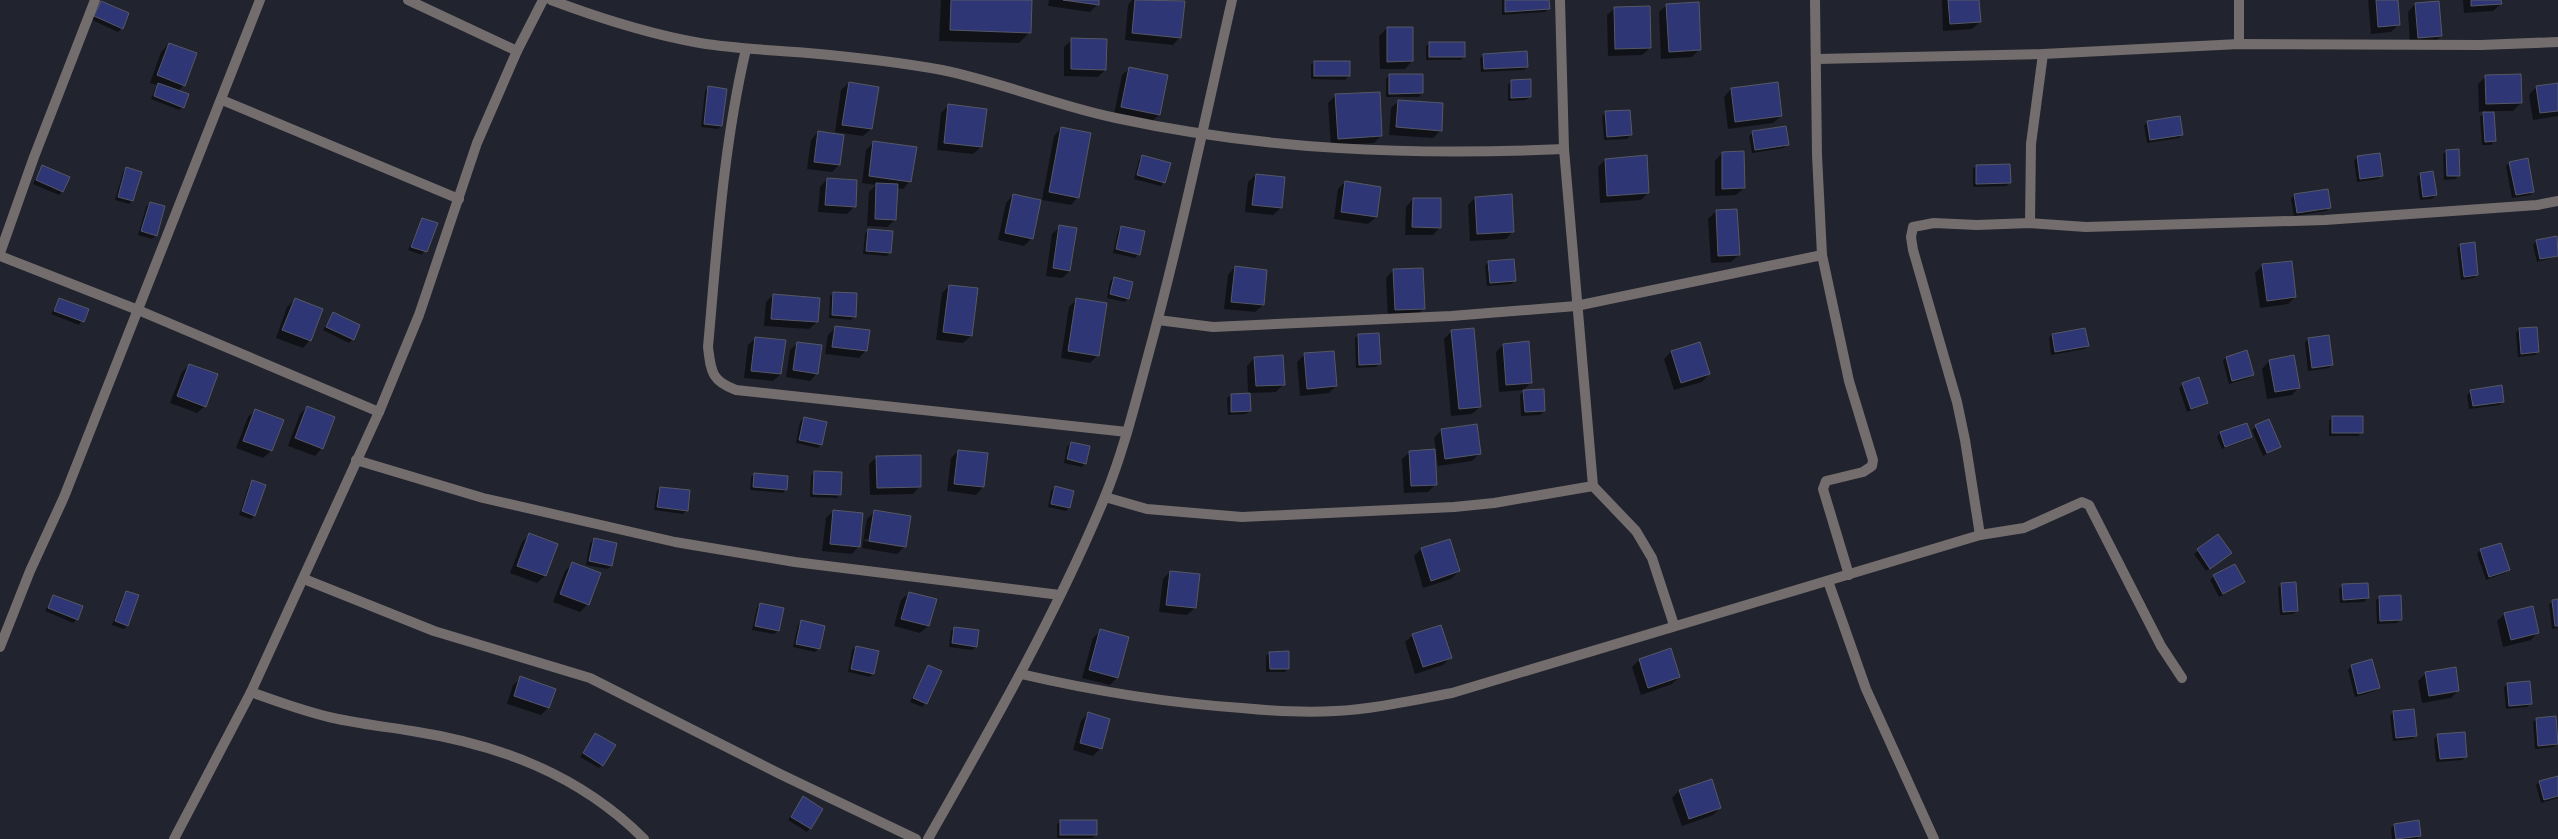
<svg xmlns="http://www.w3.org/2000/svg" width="2558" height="839" viewBox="0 0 2558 839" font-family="Jost,sans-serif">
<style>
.shadow{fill:#0007;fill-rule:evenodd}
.building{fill:#2e3676;stroke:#555864}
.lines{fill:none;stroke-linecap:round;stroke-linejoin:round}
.minor{stroke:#746d6d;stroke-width:10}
</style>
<rect width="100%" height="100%" fill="#21232e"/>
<g class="shadow">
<polygon points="941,0 1031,0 1030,32 1019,43 939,41"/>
<polygon points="1049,0 1098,0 1098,4 1090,12 1048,6"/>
<polygon points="1132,0 1184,2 1180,37 1173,45 1125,40 1128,5"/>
<polygon points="1548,0 1549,9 1545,12 1502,15 1502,0"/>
<polygon points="1942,0 1978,0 1980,22 1972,29 1943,31"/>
<polygon points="2368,0 2397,0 2399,24 2391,32 2371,34"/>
<polygon points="2463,0 2500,0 2501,4 2493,11 2464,13"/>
<polygon points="101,2 122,28 118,32 92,20"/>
<polygon points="2415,4 2441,36 2434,43 2410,45 2408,12"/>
<polygon points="1667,5 1700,49 1692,57 1661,59 1659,12"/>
<polygon points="1615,8 1650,48 1642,55 1608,56 1607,15"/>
<polygon points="1387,28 1412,61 1405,69 1380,69 1379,36"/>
<polygon points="1072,40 1105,70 1098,77 1064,76 1064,47"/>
<polygon points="1430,43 1464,57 1461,60 1426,60 1426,46"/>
<polygon points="169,44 184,85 178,91 183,107 179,110 151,99 157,85 150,83 161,52"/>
<polygon points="1483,55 1527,67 1524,70 1481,72 1480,58"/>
<polygon points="1314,62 1349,76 1345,80 1311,79 1311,65"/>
<polygon points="1130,68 1159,115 1151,122 1114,114 1122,75"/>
<polygon points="1389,75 1422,93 1419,97 1386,97 1386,79"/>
<polygon points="2486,76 2521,103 2513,111 2493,111 2494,141 2491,145 2482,145 2480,117 2485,111 2479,112 2478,84"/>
<polygon points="1511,81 1530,97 1526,100 1508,101 1508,85"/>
<polygon points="849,83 878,87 871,129 863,136 835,132 841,90"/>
<polygon points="2558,84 2558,116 2533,120 2529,95 2536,87"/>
<polygon points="708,87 721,126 718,129 701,127 705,91"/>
<polygon points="1731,89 1781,116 1773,123 1728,129 1724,97"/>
<polygon points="1336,95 1381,136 1374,143 1331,146 1328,103"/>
<polygon points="1399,101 1441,130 1433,138 1389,135 1391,108"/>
<polygon points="949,105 985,110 981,147 973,154 937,150 941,113"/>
<polygon points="1606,112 1631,135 1627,139 1604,140 1602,116"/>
<polygon points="2147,122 2182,135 2179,138 2147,143 2144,126"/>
<polygon points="1061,128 1078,197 1071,205 1042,200 1054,136"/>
<polygon points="818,132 839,165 832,172 807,169 811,140"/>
<polygon points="1753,132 1788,144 1784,148 1752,153 1749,136"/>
<polygon points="874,142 910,181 903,189 897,188 895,220 887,227 867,226 869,192 876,185 862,183 866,150"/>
<polygon points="2446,151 2459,175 2456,179 2444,180 2443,154"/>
<polygon points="1722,153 1744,188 1736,195 1715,196 1715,161"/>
<polygon points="1142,156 1164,182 1161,186 1134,179 1139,160"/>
<polygon points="2357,157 2382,175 2378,179 2357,182 2354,161"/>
<polygon points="1605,160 1648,193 1641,200 1600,203 1598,167"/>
<polygon points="2510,162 2533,192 2530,195 2512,198 2506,166"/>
<polygon points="42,166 62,192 59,195 33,184"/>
<polygon points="1976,166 2010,183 2006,186 1973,187 1973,169"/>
<polygon points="126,168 141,173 132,201 129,204 115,200 123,172"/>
<polygon points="2420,174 2436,195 2432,199 2420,200 2417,177"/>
<polygon points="1256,175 1284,177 1281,208 1273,215 1245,212 1248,182"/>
<polygon points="827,179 855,206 847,214 818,212 820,187"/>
<polygon points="1345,182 1376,217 1368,224 1334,219 1338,189"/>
<polygon points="1013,195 1032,238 1024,246 998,240 1006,203"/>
<polygon points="2294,195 2330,207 2326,211 2294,216 2291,199"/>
<polygon points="1475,198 1513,231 1506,239 1470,241 1468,205"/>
<polygon points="1413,199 1440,227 1433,235 1405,235 1406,207"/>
<polygon points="150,203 156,236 152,239 138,235 146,207"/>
<polygon points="1736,210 1739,255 1731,262 1711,263 1708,219 1716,211"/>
<polygon points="423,219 436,224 422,255 408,250"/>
<polygon points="1060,227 1070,271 1062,278 1046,276 1052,234"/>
<polygon points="1121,227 1139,254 1135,258 1113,253 1118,231"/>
<polygon points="868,230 890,252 887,256 863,254 865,234"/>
<polygon points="2556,237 2558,256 2537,262 2533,245 2537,241"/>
<polygon points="2461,245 2477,275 2474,278 2461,280 2457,248"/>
<polygon points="1488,262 1515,281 1511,284 1487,286 1485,266"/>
<polygon points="2263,265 2295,297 2288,304 2260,308 2255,273"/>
<polygon points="1235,267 1263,305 1255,312 1224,309 1228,275"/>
<polygon points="1393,270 1424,308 1416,316 1388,318 1386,278"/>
<polygon points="1114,278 1128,298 1125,302 1107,298 1110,281"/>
<polygon points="949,286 971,336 963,343 936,340 942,293"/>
<polygon points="834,293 855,316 851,320 829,318 830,296"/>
<polygon points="773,295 817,322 809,329 764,326 766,302"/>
<polygon points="59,299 88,310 79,325 51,314"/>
<polygon points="295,299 310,340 303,348 276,338 287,307"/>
<polygon points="1077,299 1098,355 1090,363 1061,358 1069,307"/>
<polygon points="333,313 353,339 349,343 323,330"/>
<polygon points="835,328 866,350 859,358 825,354 828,335"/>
<polygon points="2536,328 2538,352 2535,355 2518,357 2516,333 2519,329"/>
<polygon points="1452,331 1480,407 1472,414 1451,416 1444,339"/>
<polygon points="2052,334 2088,346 2084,349 2051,355 2049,338"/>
<polygon points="1358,335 1379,364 1376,367 1356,368 1355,338"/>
<polygon points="2328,336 2332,365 2329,368 2308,371 2305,343 2308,339"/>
<polygon points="756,338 781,374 773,381 744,378 748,345"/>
<polygon points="798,343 817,373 810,381 786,377 790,350"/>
<polygon points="1503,345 1531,382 1524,390 1499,392 1496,352"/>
<polygon points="1672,351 1709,374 1702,382 1674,390 1664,359"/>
<polygon points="1305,354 1336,386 1329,393 1300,396 1297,362"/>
<polygon points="2226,357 2253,375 2249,378 2229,384 2223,361"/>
<polygon points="1254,358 1284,384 1276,392 1249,393 1250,411 1246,414 1228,415 1227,398 1231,395 1248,394 1247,366"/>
<polygon points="2269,361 2299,387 2292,395 2267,399 2262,369"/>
<polygon points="189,365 205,406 197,413 170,403 182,372"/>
<polygon points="2183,384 2207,403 2187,412 2179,388"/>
<polygon points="1524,391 1544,411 1540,415 1521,416 1520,395"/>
<polygon points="2471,391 2503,401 2500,405 2469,409 2467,395"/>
<polygon points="307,407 322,448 315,456 288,446 300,414"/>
<polygon points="256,410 283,420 271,451 263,458 236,448 248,417"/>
<polygon points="2332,417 2362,432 2358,436 2329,436 2329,421"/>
<polygon points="804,418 821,445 818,448 796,443 800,422"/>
<polygon points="2269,420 2280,446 2263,456 2252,430"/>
<polygon points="2246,424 2251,437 2247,440 2222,449 2217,437 2220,433"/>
<polygon points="1441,430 1480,453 1472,461 1438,466 1434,438"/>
<polygon points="1071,443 1085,463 1082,467 1064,463 1067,447"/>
<polygon points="958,451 987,454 983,487 976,495 947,491 951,458"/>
<polygon points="1410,452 1436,484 1428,492 1404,493 1402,459"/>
<polygon points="877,457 920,486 913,494 870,495 869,464"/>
<polygon points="814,472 840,495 837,498 810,497 811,476"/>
<polygon points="755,474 786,489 783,493 750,490 751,477"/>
<polygon points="253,482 254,516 251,519 239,515 249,485"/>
<polygon points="1055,487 1073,492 1069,508 1066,511 1048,507 1051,491"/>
<polygon points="660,488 687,510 683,514 654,510 657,491"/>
<polygon points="833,511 859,546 852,554 822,551 826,518"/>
<path d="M875,511l30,35 -8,8 -35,-6 5,-29zM865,539l35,6v2l-36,-6z"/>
<polygon points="529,535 556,545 545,576 537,583 510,573 522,542"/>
<polygon points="2218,536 2231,553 2206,571 2194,554"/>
<polygon points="594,539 611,566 608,569 586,565 590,543"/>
<polygon points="1449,540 1459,571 1451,579 1423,588 1414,556 1421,549"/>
<polygon points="2481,550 2509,570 2505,573 2486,580 2477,554"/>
<polygon points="573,563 588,604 580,612 553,602 565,571"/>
<polygon points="1170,572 1195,608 1187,615 1159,612 1163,579"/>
<polygon points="2214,576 2244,582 2219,597 2210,580"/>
<polygon points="2281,584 2297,611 2293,614 2280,615 2278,588"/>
<polygon points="2343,585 2368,598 2364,602 2340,603 2339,589"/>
<polygon points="126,592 127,626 124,629 112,625 123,596"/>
<polygon points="909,593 935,600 928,626 920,633 894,626 901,600"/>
<polygon points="53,596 77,619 73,623 45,611"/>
<polygon points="2380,597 2400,620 2397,623 2377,624 2376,600"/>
<polygon points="2558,600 2558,628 2552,629 2549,604"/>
<polygon points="760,604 778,631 774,634 752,630 757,608"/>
<polygon points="2505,614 2538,632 2531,640 2503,647 2497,621"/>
<polygon points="801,622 819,648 815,652 793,647 798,625"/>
<polygon points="955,628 976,647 972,650 949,647 951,631"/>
<polygon points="1101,631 1117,678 1110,685 1082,678 1093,638"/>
<polygon points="1413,635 1451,657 1443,665 1415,674 1405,642"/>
<polygon points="856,647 873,673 870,677 848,672 852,650"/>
<polygon points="1269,653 1288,669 1285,672 1266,672 1266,656"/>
<polygon points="1639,660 1679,677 1672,684 1641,695 1632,667"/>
<polygon points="2371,661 2379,688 2375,691 2355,697 2348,670 2351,666"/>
<polygon points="928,666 926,703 922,707 910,702"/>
<polygon points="2426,673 2458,691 2451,698 2422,703 2418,681"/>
<polygon points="521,678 554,689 548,708 541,715 507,704 513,685"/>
<polygon points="2508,684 2531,703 2527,707 2506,709 2504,687"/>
<polygon points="2393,712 2416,736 2412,739 2393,741 2390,716"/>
<polygon points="1088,713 1101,748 1093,756 1073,750 1081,721"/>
<polygon points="2536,719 2557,744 2553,747 2535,749 2533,722"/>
<polygon points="595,734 603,765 599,768 580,757"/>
<polygon points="2438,735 2466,756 2462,760 2436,762 2434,739"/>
<polygon points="2558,777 2558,798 2541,803 2536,785 2540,782"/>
<polygon points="1680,790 1720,808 1713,815 1682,826 1672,798"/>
<polygon points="803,798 810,828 807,832 788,820"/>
<polygon points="1061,821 1096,835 1092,838 1057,838 1057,824"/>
<polygon points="2394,825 2420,836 2417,839 2392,839 2391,828"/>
</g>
<g class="building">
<polygon points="951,0 1032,0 1031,33 950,30"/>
<polygon points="1063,0 1099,0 1099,5"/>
<polygon points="1135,0 1185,1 1181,38 1132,33"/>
<polygon points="1505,0 1549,0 1550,9 1505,12"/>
<polygon points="1948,0 1979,0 1981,22 1950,24"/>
<polygon points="2376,0 2398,0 2400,25 2378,27"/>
<polygon points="2471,0 2501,0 2502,4 2471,6"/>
<polygon points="101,1 129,13 123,29 94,16"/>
<polygon points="2439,1 2442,36 2418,38 2415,3"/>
<polygon points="1699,2 1701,50 1669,52 1666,4"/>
<polygon points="1650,6 1651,48 1615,49 1614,7"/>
<polygon points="1387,27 1413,27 1413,61 1387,62"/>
<polygon points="1071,38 1107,39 1106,70 1071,69"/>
<rect x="1429" y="42" width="36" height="15"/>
<polygon points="169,43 197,53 185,86 157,75"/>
<polygon points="1527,51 1528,67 1484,69 1483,54"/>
<rect x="1314" y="61" width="36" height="15"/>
<polygon points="1129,67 1168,75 1160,115 1121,107"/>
<polygon points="1389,74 1423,74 1423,93 1389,94"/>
<polygon points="2521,74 2522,103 2486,104 2485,75"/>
<polygon points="1531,79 1531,97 1511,98 1511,80"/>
<polygon points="849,82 879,87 872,129 842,125"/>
<polygon points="1778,82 1782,116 1735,122 1731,88"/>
<polygon points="158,83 189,94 184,108 154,96"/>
<polygon points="2558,83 2558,111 2540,113 2536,86"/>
<polygon points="708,86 727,89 722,126 704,124"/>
<polygon points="1380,92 1382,136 1338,139 1335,94"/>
<polygon points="1398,100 1443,103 1442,131 1396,127"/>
<polygon points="948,104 987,109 982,147 944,143"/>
<polygon points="1630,110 1632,135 1607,137 1605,111"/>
<polygon points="2483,112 2494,112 2496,141 2485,142"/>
<polygon points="2180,116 2183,135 2150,140 2147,121"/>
<polygon points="1786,126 1789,145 1755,150 1752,131"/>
<polygon points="1061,127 1091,133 1079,198 1049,192"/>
<polygon points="818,131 844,135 840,165 814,162"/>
<polygon points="873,141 917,147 911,182 869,176"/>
<polygon points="2459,149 2460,176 2447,176 2446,150"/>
<polygon points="1744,151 1745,188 1722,189 1722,152"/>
<polygon points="2380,153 2383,176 2360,179 2357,156"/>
<polygon points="1142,155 1171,163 1165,183 1137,175"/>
<polygon points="1647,155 1649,193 1607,196 1605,159"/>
<polygon points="2528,158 2534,192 2516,195 2509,162"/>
<polygon points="2010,164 2011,183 1976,184 1976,165"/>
<polygon points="42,165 70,177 63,192 36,180"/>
<polygon points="126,167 142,172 133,201 118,197"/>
<polygon points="2433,171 2437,195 2423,197 2420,173"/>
<polygon points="1256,174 1285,177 1282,208 1252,205"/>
<polygon points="827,178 857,180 856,207 825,205"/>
<polygon points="1345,181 1381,187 1377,217 1341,212"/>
<polygon points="876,183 898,184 896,220 875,219"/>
<polygon points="2328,189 2331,208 2297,213 2294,194"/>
<polygon points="1013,194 1041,200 1033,239 1005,233"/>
<polygon points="1512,194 1514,232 1477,234 1475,197"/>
<polygon points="1413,198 1441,198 1441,228 1412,227"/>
<polygon points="150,202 165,206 157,236 141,231"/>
<polygon points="1737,209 1740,255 1718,256 1716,210"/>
<polygon points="422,218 438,223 427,252 411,247"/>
<polygon points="1059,225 1077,228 1070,271 1053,268"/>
<polygon points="1121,226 1145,231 1140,255 1116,249"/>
<polygon points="868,229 893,231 891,253 866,251"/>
<polygon points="2557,236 2558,256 2540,259 2536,240"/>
<polygon points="2475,242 2478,275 2464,277 2460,244"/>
<polygon points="1514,259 1516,281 1490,283 1488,261"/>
<polygon points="2292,261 2296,297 2267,301 2262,264"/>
<polygon points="1235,266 1267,270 1264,305 1231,302"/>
<polygon points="1423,268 1425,309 1395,310 1393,269"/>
<polygon points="1114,277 1133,282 1129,299 1110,294"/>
<polygon points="949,285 978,288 972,336 943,332"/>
<polygon points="833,292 857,293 856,317 832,315"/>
<polygon points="773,294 820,298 818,322 771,319"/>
<polygon points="59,298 89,309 84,322 54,311"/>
<polygon points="295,298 323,309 311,341 282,330"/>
<polygon points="1076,298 1107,303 1099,356 1068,351"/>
<polygon points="333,312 360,325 354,340 326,327"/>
<polygon points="835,326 870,330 867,351 832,347"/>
<polygon points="2537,327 2539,352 2521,354 2519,328"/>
<polygon points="1474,328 1481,407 1459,409 1451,330"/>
<polygon points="2085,328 2089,346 2055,352 2052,334"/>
<polygon points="1379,333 1381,364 1359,365 1358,334"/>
<polygon points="2329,335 2333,365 2312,368 2308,338"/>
<polygon points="755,337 786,340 781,374 751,371"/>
<polygon points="1529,341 1532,383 1506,385 1503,344"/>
<polygon points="797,342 822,345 818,374 793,370"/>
<polygon points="1700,342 1710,374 1681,383 1671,351"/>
<polygon points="2247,350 2254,375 2232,381 2226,357"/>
<polygon points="1334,351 1337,386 1307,389 1304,353"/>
<polygon points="1283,355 1285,385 1256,386 1254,357"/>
<polygon points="2294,355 2300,388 2275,392 2269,360"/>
<polygon points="189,364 218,374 206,407 177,396"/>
<polygon points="2199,377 2208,403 2191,409 2182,383"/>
<polygon points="2502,385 2504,402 2473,406 2470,390"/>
<polygon points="1544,389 1545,411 1525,412 1523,390"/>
<polygon points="1250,393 1251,411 1231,412 1231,394"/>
<polygon points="307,406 335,417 323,449 295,438"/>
<polygon points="255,409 284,420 272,451 243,441"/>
<rect x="2332" y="416" width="31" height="17"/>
<polygon points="804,417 827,422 822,445 799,440"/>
<polygon points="2269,419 2281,447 2267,453 2255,425"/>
<polygon points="2247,423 2252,437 2225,447 2220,432"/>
<polygon points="1477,424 1481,454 1445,459 1441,429"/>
<polygon points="1071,442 1090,446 1086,464 1067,459"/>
<polygon points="1435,449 1437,485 1411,486 1409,451"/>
<polygon points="958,450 988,453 984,487 954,484"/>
<polygon points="921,455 921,487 877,488 876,456"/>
<polygon points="814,471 842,472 841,495 813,494"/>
<polygon points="754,473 788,476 787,490 753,487"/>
<polygon points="252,480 266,485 255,516 242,511"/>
<polygon points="1055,486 1074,491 1070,508 1051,504"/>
<polygon points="660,487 690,490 688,511 657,507"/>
<polygon points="833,510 863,513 860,547 830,544"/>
<polygon points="874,510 911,516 906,547 869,541"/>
<polygon points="529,533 558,544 546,576 517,566"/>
<polygon points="2218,534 2232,553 2210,569 2197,549"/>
<polygon points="594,538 617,543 612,566 589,561"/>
<polygon points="1450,539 1460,571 1431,581 1421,548"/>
<polygon points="2501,543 2510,570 2489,577 2480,549"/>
<polygon points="572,562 601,573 589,605 560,594"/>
<polygon points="2235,564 2245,582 2223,594 2213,575"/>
<polygon points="1170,571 1200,574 1196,608 1166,605"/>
<polygon points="2296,582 2298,611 2283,612 2281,583"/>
<polygon points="2368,583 2369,598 2343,600 2342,584"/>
<polygon points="126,591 139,595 128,626 115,621"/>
<polygon points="909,592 937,599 929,626 901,619"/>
<polygon points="53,595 83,606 78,620 48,608"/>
<polygon points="2401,595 2402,620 2380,621 2379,596"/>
<polygon points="2558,599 2558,626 2555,626 2552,600"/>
<polygon points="760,603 784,608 779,631 755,626"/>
<polygon points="2533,606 2539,633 2511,640 2504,613"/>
<polygon points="801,620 825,626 820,649 796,644"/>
<polygon points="1441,625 1452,658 1423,667 1412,634"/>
<polygon points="954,627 979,630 977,647 952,643"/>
<polygon points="1100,629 1129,637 1118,678 1089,670"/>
<polygon points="856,646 879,651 874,674 851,669"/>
<polygon points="1671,648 1680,677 1648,688 1639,659"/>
<polygon points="1289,651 1289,669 1270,669 1269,652"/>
<polygon points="2372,659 2380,688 2358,694 2351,665"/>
<polygon points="928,665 942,671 927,704 913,698"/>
<polygon points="2456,667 2459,691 2429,696 2425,672"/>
<polygon points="520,676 556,689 549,708 514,696"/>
<polygon points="2530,681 2532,704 2509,706 2507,683"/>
<polygon points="2414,709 2417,736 2396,738 2393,711"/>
<polygon points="1088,712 1110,719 1102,749 1080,743"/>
<polygon points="2556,716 2558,744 2538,746 2536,718"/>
<polygon points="2465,732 2467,757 2440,759 2437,734"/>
<polygon points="595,733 616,745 603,766 583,753"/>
<polygon points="2558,776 2558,796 2544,800 2539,781"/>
<polygon points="1712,779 1721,808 1689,819 1679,790"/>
<polygon points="803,796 823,809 811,829 791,817"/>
<rect x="1060" y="820" width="37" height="15"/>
<polygon points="2419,820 2421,836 2396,839 2394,824"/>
</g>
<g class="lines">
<g class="minor">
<polyline points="408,0 517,51"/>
<path d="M551,0c48,18 98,34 149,43 36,6 72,7 108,10 45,4 90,9 134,17 59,12 115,36 174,48 148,32 297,38 448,31"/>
<polyline points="1560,0 1564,149 1593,486 1636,531 1652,558 1674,625"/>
<polyline points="1815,0 1817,155 1822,255 1849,381 1873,460 1872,466 1863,472 1826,481 1823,489 1849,575"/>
<polyline points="2239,44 2239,0"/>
<path d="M746,49c-23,98 -29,198 -38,298 3,24 3,34 28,43l391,42"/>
<polyline points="1817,59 2043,54 2239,44 2481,45 2558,42"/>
<polyline points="222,100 459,199"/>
<polyline points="2030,223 2031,144 2043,54"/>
<polyline points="0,253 34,157 95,0"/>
<polyline points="0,256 138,310 379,412"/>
<polyline points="1158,320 1213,327 1451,316 1576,306 1822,255"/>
<polyline points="356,460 483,498 675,542 795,562 1060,595"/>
<polyline points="1105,497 1147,509 1242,517 1454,507 1494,503 1593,486"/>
<polyline points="1980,535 1965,440 1957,402 1913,250 1911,237 1913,227 1934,223 1977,225 2030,223 2086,227 2325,220 2537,205 2558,201"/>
<polyline points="304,579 434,631 590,678 780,774 916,839"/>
<polyline points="1828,581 1866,689 1934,839"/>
<polyline points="0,647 30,571 64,497 260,0"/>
<path d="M1021,674c73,17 146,29 221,34 31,3 62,5 93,3 40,-2 79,-11 117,-18l528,-158 44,-7 58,-26 7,3 72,141 21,32"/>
<path d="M251,692c28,10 57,21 87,27 24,5 49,8 74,12 89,14 168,44 232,108"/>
<polyline points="174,839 251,692 379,412 419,315 477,143 517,51 543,0"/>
<path d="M928,839c63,-111 127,-222 176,-340 19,-46 31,-95 44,-143 32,-117 57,-237 84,-356"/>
</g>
</g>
</svg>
